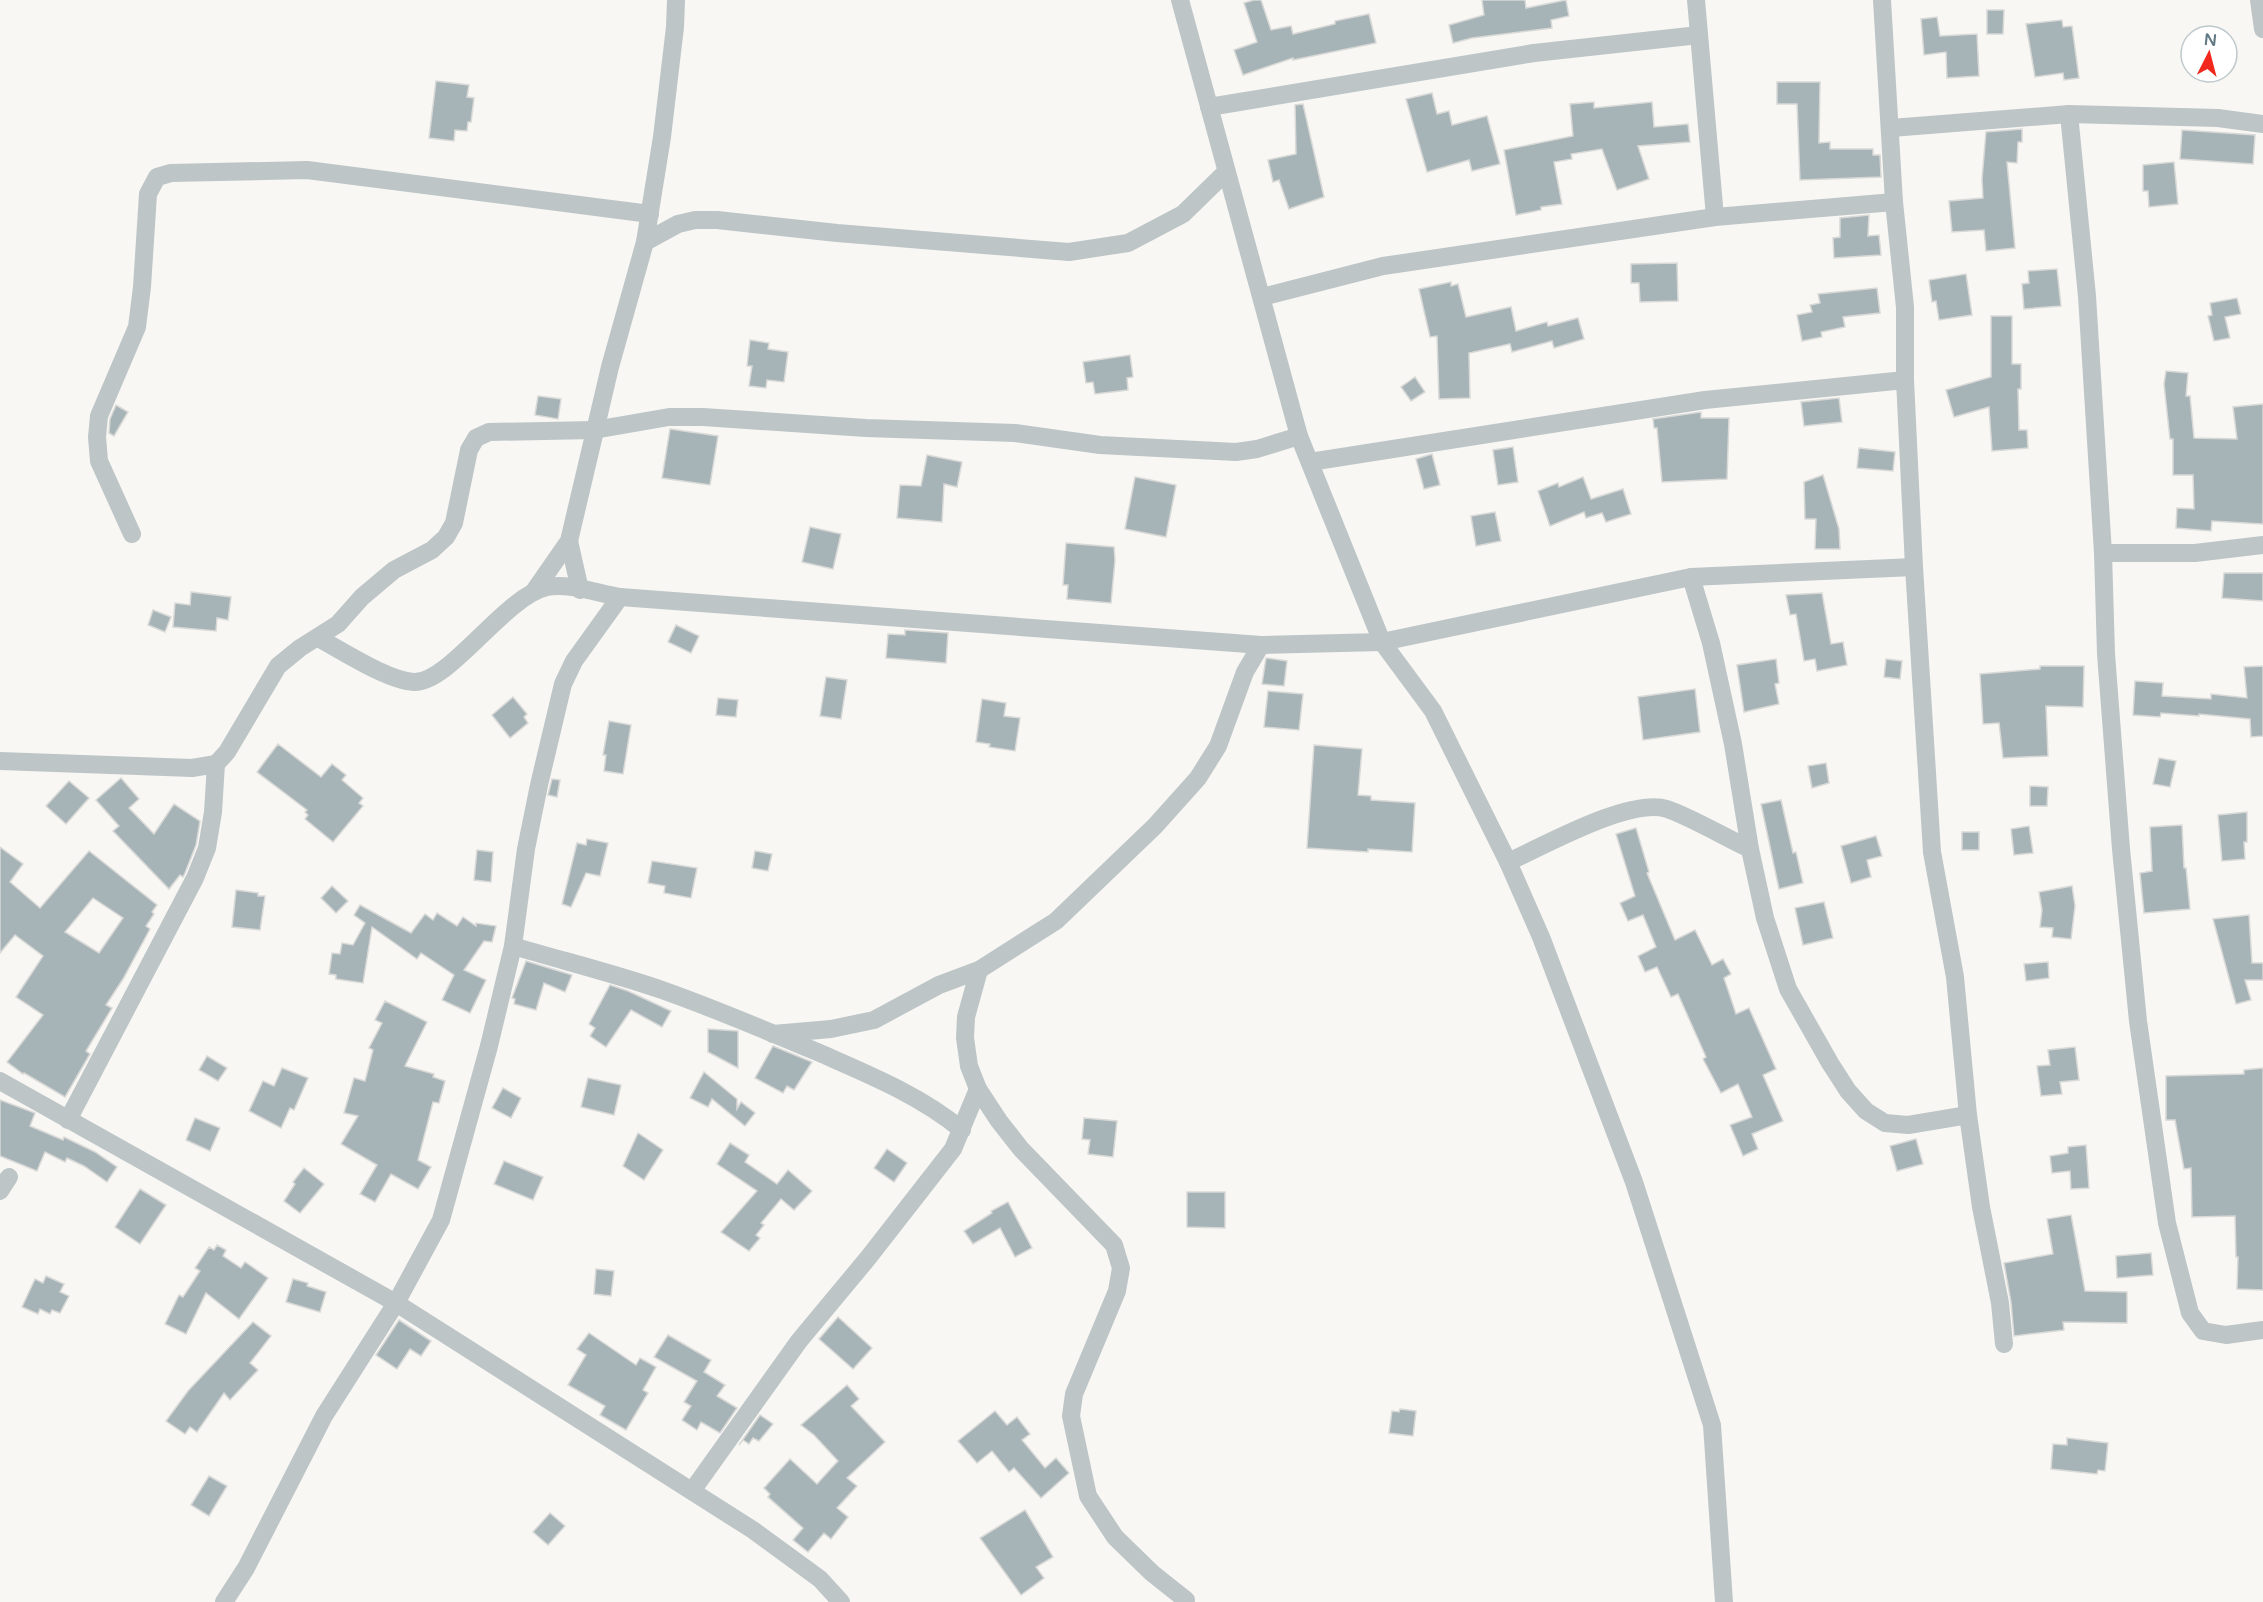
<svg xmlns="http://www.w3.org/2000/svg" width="2263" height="1602" viewBox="0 0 2263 1602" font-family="'Varela Round',sans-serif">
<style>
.building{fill:#a6b3b7;stroke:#d9d9d7;stroke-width:1.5;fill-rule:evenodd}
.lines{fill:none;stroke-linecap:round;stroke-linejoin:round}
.minor{stroke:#bdc5c7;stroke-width:18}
</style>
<rect width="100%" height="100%" fill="#f8f7f4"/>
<g class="building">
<polygon points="1254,0 1261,0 1271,30 1291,26 1293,34 1335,24 1335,21 1369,14 1376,43 1293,60 1293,58 1243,75 1234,50 1257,42 1244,3"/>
<polygon points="1482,0 1525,0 1526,8 1566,0 1569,16 1551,20 1552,28 1472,38 1453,43 1449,25 1484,15"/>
<polygon points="1987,10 2004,10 2003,34 1987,34"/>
<polygon points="1937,17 1940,36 1977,34 1979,76 1947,78 1946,52 1924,55 1921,19"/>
<polygon points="2062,20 2063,27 2072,26 2079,78 2064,80 2063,73 2035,77 2026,24"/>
<polygon points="436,81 469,85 467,97 474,98 471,122 468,122 467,131 455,130 454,141 429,138"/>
<polygon points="1777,82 1820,82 1819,143 1830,142 1830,149 1873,149 1873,155 1880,155 1881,177 1800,180 1797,104 1777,104"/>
<polygon points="1432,93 1437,114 1449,111 1452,125 1487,116 1500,164 1472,171 1469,160 1427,172 1406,99"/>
<polygon points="1594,102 1594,108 1652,102 1654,127 1688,124 1690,142 1638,146 1649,179 1617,190 1602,149 1571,154 1572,159 1554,162 1562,204 1541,207 1541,210 1516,215 1504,150 1573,136 1570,104"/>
<polygon points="1303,104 1324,197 1289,209 1279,180 1273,182 1268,160 1296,154 1295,105"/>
<polygon points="2022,129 2022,142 2018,142 2017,163 2007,162 2015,248 1986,251 1984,230 1952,232 1949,201 1983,198 1982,179 1986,132"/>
<polygon points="2182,130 2255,135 2253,164 2180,159"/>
<polygon points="2174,162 2178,204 2149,207 2148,191 2143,191 2143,165"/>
<polygon points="1869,215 1868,236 1879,235 1881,255 1834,258 1833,238 1840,237 1840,218"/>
<polygon points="1677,263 1678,301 1640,302 1639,283 1631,283 1631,264"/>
<polygon points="2057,269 2061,306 2024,309 2022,284 2029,283 2028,271"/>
<polygon points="1966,274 1972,315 1939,320 1936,301 1932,302 1929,280"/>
<polygon points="1451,282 1451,286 1458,284 1466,317 1511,307 1516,331 1547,322 1548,326 1578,318 1584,339 1554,348 1552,341 1512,352 1510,344 1469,353 1470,398 1439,399 1437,336 1430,337 1419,289"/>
<polygon points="1877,288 1880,313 1843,317 1845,327 1821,332 1822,337 1802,341 1797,315 1812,312 1810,305 1820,303 1818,294"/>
<polygon points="2237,298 2241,314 2225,317 2230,338 2214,341 2208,316 2212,315 2210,303"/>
<polygon points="1991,316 2012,316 2012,364 2021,364 2021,389 2018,389 2019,430 2027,430 2028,448 1992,451 1989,407 1954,417 1946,390 1991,377"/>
<polygon points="750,340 769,343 768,349 788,352 784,382 767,380 766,388 749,386 752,366 747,366"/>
<polygon points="1130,355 1133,377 1127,378 1128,390 1095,394 1093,382 1086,383 1083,362"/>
<polygon points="2166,371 2188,373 2186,396 2190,396 2194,438 2237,439 2233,407 2263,404 2263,524 2212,521 2211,531 2176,528 2177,508 2194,509 2193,475 2173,475 2173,439 2170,439 2164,384"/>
<polygon points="1415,377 1425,392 1411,401 1401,387"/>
<polygon points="538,396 561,399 558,419 535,415"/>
<polygon points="1839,398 1842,422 1804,426 1801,402"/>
<polygon points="116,405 128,412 114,436 109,433 110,419"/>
<polygon points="1701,412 1701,418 1729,418 1727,479 1662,482 1657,428 1654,428 1653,419"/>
<polygon points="670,429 718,436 710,485 662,478"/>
<polygon points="1513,447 1518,482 1498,485 1493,450"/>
<polygon points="1859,448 1895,452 1893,471 1857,468"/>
<polygon points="1432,454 1440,485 1424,489 1416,459"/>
<polygon points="927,455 962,462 957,487 944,484 942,522 897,518 900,485 921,486"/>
<polygon points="1823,475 1839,529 1840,549 1815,549 1816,519 1805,519 1804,482"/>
<polygon points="1135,477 1176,485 1166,537 1125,529"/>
<polygon points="1583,477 1591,499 1623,489 1631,514 1606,522 1602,513 1586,518 1584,512 1550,526 1538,491 1558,483 1559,487"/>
<polygon points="1495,512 1501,541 1476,546 1471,516"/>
<polygon points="810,527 841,534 833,569 802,562"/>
<polygon points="1066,543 1114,547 1115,560 1111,603 1067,599 1068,585 1063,585"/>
<polygon points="2224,573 2263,573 2263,601 2222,598"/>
<polygon points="191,592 231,597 228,620 217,618 216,631 173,627 175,603 190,605"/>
<polygon points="1822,593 1831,644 1843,642 1847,665 1817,671 1815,659 1804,661 1796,614 1790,615 1786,595"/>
<polygon points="153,610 171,617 165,632 148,625"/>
<polygon points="676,625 699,636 691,653 668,642"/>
<polygon points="905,630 948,633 946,663 886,658 888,634 905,635"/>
<polygon points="1266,658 1287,661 1284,686 1262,684"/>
<polygon points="1776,659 1779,683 1775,684 1779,704 1744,712 1737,665"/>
<polygon points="1886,659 1902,661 1900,679 1884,677"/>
<polygon points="2040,666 2084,666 2083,707 2046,706 2048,756 2003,758 1999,723 1983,724 1980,674 2040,669"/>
<polygon points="2263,666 2263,736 2251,737 2250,719 2199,714 2199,716 2161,713 2160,717 2133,715 2135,681 2163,683 2162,696 2211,699 2211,694 2247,698 2244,667"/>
<polygon points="826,677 847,680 841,719 820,716"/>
<polygon points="1695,689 1700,732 1643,740 1638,697"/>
<polygon points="1268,691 1303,694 1299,730 1264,727"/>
<polygon points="513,697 527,714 524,717 528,723 510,738 492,715"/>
<polygon points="718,698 738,700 736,717 716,715"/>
<polygon points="982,699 1006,703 1004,716 1020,718 1015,751 989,747 990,744 976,742"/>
<polygon points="609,721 631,725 623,774 604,771 606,755 603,755"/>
<polygon points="278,744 321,777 332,764 346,775 342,780 363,798 359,803 363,806 333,842 305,819 308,815 305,812 307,810 257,772"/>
<polygon points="1314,745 1362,749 1358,795 1371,796 1371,800 1415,803 1412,852 1368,849 1368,852 1307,848"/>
<polygon points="2159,758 2176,761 2170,787 2153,784"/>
<polygon points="1826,763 1829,783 1812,788 1808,766"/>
<polygon points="121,778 139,799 129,808 154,834 174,804 200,821 196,845 185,873 183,877 180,875 169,889 113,831 119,826 96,800"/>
<polygon points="552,779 560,780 557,797 548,795"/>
<polygon points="69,781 89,798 66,824 46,806"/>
<polygon points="2030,786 2048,787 2047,806 2030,806"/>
<polygon points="1781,800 1793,853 1796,852 1803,883 1779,889 1761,804"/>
<polygon points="2247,812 2247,842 2244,842 2245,859 2222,861 2218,815"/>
<polygon points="2182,825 2184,868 2186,868 2190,909 2144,913 2140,873 2152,871 2150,827"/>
<polygon points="2029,826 2033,853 2014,855 2011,829"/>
<polygon points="1636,828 1649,872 1647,873 1675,940 1695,930 1712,965 1723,959 1731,974 1724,978 1736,1014 1749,1008 1776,1069 1763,1075 1783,1121 1752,1134 1758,1149 1743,1156 1730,1125 1752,1117 1738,1084 1721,1093 1703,1059 1706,1057 1678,994 1671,997 1657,967 1645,972 1638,956 1656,947 1643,915 1628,921 1620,903 1635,896 1616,834"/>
<rect x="1962" y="832" width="17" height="18"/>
<polygon points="1876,836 1882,856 1867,860 1871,877 1851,883 1841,846"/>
<polygon points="587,839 608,843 600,876 586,873 571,907 562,904 577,843 586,845"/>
<path d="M0,847l23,17 -13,18 30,26 49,-57 68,54 -5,7 2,2 -8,12 4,3 -27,50 -17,26 6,3 -26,43 4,3 -25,43 -41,-24 -1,1 -16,-12 36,-47 -27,-18 27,-41 -28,-21 -15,18zM93,898l30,20 -24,35 -34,-21z"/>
<polygon points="477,850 493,852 491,882 474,880"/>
<polygon points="755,851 772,854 768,871 752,868"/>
<polygon points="652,861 697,868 691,898 664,893 665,886 648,883"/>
<polygon points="332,886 348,901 336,913 321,898"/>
<polygon points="2072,886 2075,906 2071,939 2052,937 2053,928 2040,927 2042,910 2039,892"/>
<polygon points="236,890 258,893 258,896 265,896 260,930 232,927"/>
<polygon points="1824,902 1833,938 1803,945 1795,908"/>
<polygon points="360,905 411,933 425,914 433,920 437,913 457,926 463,917 476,926 476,923 496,926 492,942 484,941 464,970 486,980 470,1013 442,1000 454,975 421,953 417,959 372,927 363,983 336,979 336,975 329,974 332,953 340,954 342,943 353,945 365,923 354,915"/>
<polygon points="2249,915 2252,963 2263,963 2263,980 2245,980 2251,1000 2236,1004 2213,919"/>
<polygon points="526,961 572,975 565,992 544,983 536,1010 514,1004 515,999 512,998"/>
<polygon points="2048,962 2049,978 2026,981 2024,964"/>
<polygon points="610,985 628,991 671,1011 662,1027 631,1010 606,1047 590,1036 595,1028 589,1024"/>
<polygon points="385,1001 427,1022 405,1066 434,1074 433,1077 445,1081 439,1103 433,1102 418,1160 431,1167 418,1189 391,1174 375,1202 360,1194 377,1165 341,1144 358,1116 344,1113 354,1078 365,1081 373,1050 369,1048 382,1023 375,1020"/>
<polygon points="708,1029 738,1031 738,1068 708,1052"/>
<polygon points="773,1046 812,1062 794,1090 787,1086 783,1093 755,1078"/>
<polygon points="2075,1047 2079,1080 2060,1082 2062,1094 2041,1096 2037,1066 2050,1065 2048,1050"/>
<polygon points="207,1056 227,1068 218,1081 199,1070"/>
<polygon points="282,1068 308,1078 294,1110 290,1108 281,1128 249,1111 263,1081 274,1086"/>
<polygon points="2263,1068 2263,1290 2237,1289 2238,1257 2236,1257 2235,1216 2192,1217 2191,1168 2184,1169 2175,1120 2166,1120 2166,1076 2244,1074 2244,1070"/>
<polygon points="704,1072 737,1099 737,1109 741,1102 755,1113 745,1126 712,1099 708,1107 690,1098"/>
<polygon points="588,1078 621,1085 614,1115 581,1107"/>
<polygon points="503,1088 521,1098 511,1118 492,1108"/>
<polygon points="0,1100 35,1113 30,1126 63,1140 64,1137 95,1152 117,1167 107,1182 84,1166 67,1158 65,1162 45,1152 37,1171 0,1156"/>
<polygon points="195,1118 220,1128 210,1151 186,1140"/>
<polygon points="1084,1118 1117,1121 1113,1157 1088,1154 1090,1140 1082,1139"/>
<polygon points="638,1133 663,1150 644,1180 623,1166"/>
<polygon points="1916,1139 1923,1164 1897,1171 1890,1146"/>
<polygon points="730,1143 749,1155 745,1162 777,1184 788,1170 812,1191 794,1210 781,1199 761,1223 764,1225 756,1235 760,1238 749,1251 721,1232 757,1191 717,1164"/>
<polygon points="2086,1145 2089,1188 2071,1189 2070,1171 2052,1173 2050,1156 2068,1153 2068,1147"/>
<polygon points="887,1149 907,1163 894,1182 874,1168"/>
<polygon points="504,1161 543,1177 533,1200 494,1184"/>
<polygon points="304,1168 324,1184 300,1213 284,1201 295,1184 293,1182"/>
<polygon points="140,1189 166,1205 140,1244 115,1227"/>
<polygon points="1187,1192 1225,1192 1225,1228 1187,1227"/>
<polygon points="1008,1202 1032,1248 1015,1257 1000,1228 973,1244 964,1231 992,1213 991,1211"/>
<polygon points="2071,1215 2085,1291 2127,1292 2127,1323 2063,1322 2064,1330 2014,1336 2011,1302 2004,1263 2053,1254 2047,1219"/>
<polygon points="217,1245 226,1250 223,1256 241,1268 245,1262 268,1278 239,1319 206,1293 186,1334 165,1324 179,1295 183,1297 200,1271 195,1268 209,1247 214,1250"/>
<polygon points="2151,1253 2153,1275 2117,1278 2116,1256"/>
<polygon points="596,1269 614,1271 611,1296 594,1294"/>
<polygon points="46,1276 64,1284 60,1292 69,1296 60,1313 52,1310 50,1314 40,1309 38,1314 22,1307 35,1279 43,1283"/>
<polygon points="293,1279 308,1283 307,1286 326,1292 320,1312 286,1302"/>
<polygon points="838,1317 872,1348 853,1369 819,1339"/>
<polygon points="399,1320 431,1341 421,1356 410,1349 397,1369 376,1355"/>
<polygon points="253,1322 271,1336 250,1363 258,1370 230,1400 224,1393 197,1432 190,1427 185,1434 166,1421 188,1391"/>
<polygon points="589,1333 636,1365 640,1358 656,1367 643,1390 648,1393 626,1430 600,1415 605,1406 568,1385 586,1355 577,1349"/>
<polygon points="668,1335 711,1360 704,1372 725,1385 717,1396 737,1408 720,1433 701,1422 697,1430 682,1420 691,1406 684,1402 697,1381 654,1357"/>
<polygon points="847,1385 859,1399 851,1406 885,1442 847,1478 857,1486 837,1508 848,1517 831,1539 824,1533 808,1552 793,1540 803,1528 768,1497 770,1494 764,1488 790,1459 817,1484 838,1461 814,1435 801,1425"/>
<polygon points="1400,1409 1416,1411 1413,1436 1389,1433 1392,1411 1399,1412"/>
<polygon points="995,1411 1007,1425 1017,1417 1030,1434 1022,1440 1045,1468 1056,1458 1069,1473 1041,1498 1014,1468 1009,1472 992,1451 977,1463 958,1441"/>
<polygon points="760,1415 773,1424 759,1441 753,1438 749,1444 743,1440 739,1445"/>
<polygon points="2067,1438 2108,1443 2105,1471 2098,1470 2097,1474 2051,1469 2053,1444 2067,1445"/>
<polygon points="209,1476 227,1486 209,1516 191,1505"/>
<polygon points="1025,1510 1053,1557 1036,1567 1044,1578 1021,1595 980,1538"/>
<polygon points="550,1513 565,1526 548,1545 533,1532"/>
</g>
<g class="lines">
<g class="minor">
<polyline points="1180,0 1299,436 1382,642 1433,711 1508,862 1541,937 1634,1182 1712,1425 1724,1602"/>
<polyline points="1696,0 1715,217"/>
<polyline points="1882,0 1894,202 1905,307 1905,380 1914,567 1932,852 1955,977 1968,1115 1981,1207 2000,1303 2004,1344"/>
<polyline points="2259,0 2263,29"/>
<polyline points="1209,107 1534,53 1699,35"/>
<polyline points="2069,114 2087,296 2103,553 2106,654 2121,849 2138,1021 2167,1223 2190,1313 2203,1331 2226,1335 2263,1330"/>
<polyline points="1891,128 2069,114 2218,118 2263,124"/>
<polyline points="645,242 678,224 695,220 717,220 837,233 1069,252 1128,243 1183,214 1226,172"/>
<polyline points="1262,297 1383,266 1715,217 1894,202"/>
<polyline points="1310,462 1705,400 1905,380"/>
<polyline points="132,534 99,461 97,437 99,416 137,327 142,287 148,194 157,177 171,173 307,170 650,214"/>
<polyline points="569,541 580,590"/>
<polyline points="2103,553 2195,553 2263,545"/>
<polyline points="1691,577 1711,643 1733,744 1750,849 1765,918 1788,989 1830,1063 1848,1091 1866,1111 1885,1123 1908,1125 1968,1115"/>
<polyline points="535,590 569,541 610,367 645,242 662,137 675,27 676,0"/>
<path d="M318,638c25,13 70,43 96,44 36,1 91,-86 133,-95 22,-4 50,6 73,10l641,48 121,-3 309,-65 223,-10"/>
<polyline points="0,761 192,768 216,764 227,752 278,666 300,648 338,624 362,597 394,570 432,550 446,537 454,523 469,450 476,438 489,432 594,430 669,417 703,417 866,428 1015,433 1100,445 1236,452 1257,449 1299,436"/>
<path d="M1508,862c36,-16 122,-65 159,-53 26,9 57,28 83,40"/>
<path d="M513,946c50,15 100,27 149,44 54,19 108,42 160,64 48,21 99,42 140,76"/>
<polyline points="979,970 966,1017 965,1038 969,1066 978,1089 999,1121 1021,1149 1114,1245 1121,1268 1117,1291 1074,1394 1071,1416 1088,1496 1115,1537 1152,1573 1186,1600"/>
<polyline points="773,1034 831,1029 874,1020 939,985 979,970 1056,921 1155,826 1198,778 1218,746 1245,672 1261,645"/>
<polyline points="0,1081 396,1303 753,1530 820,1579 841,1602"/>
<polyline points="68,1120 195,878 207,848 213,812 216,764"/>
<polyline points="0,1191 9,1177"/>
<polyline points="692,1491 799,1341 868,1258 953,1149 978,1089"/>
<polyline points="224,1602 246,1568 324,1416 396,1303 441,1220 489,1046 513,946 526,849 539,785 563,684 574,661 620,597"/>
</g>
</g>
<g transform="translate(2209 54) rotate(6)"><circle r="28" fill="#ffffff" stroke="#bfc9cd" stroke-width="1.5"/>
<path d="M0-4.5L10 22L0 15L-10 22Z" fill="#f1281b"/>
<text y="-9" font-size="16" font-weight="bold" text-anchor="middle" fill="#607982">N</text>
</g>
</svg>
